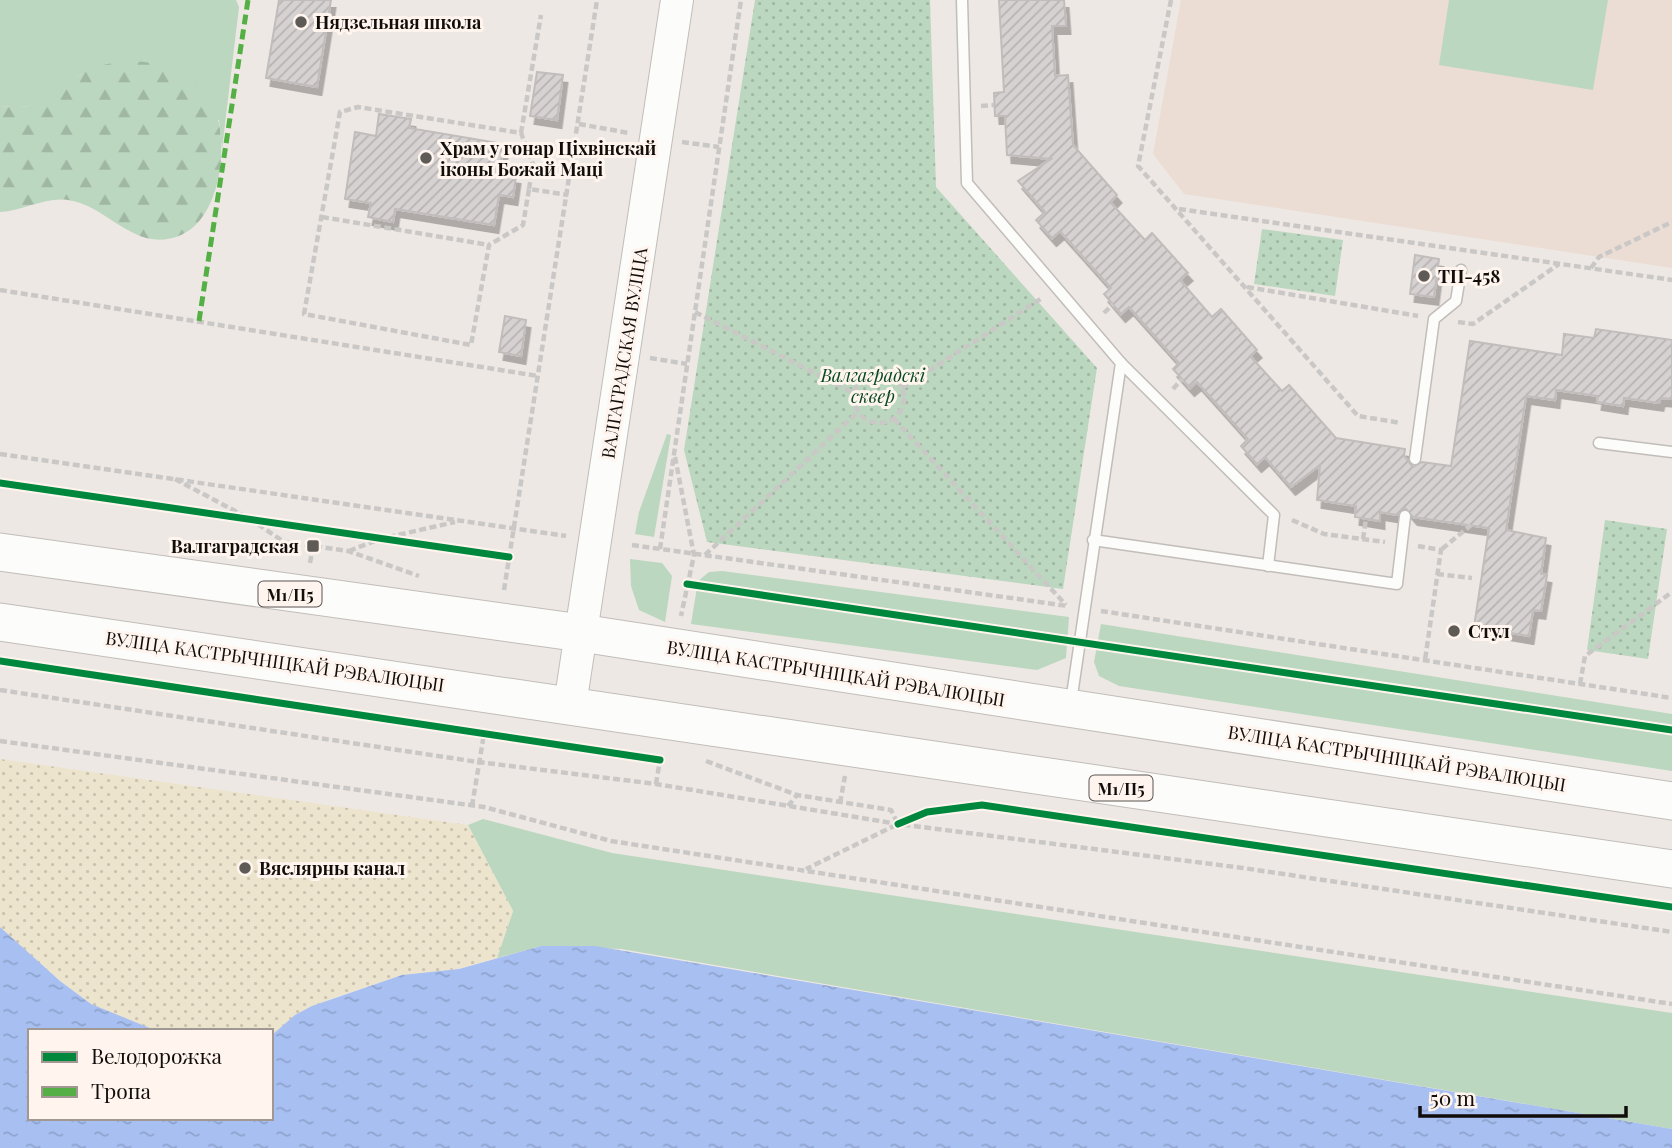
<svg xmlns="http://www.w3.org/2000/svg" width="1672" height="1148" viewBox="0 0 1672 1148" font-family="'Playfair Display',serif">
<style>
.built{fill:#ebddd4}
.grass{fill:#bbd7bf}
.forest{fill:url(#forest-firs)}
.sand{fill:url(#sand-dots)}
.park{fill:url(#park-dots)}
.water{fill:url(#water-ripples)}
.building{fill:url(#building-hatch);stroke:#c1bdbc;stroke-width:2;filter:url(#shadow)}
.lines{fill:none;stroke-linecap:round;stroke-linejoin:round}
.service-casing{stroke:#c1bdb9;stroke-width:13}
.secondary-casing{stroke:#c1bdb9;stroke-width:34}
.trunk-casing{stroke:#c1bdb9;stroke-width:39}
.path{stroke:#cac8c6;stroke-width:4.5;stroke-dasharray:7 3.5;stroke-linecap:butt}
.service{stroke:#fcfcfb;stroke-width:10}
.secondary{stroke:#fcfcfb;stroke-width:32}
.trunk{stroke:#fcfcfb;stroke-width:37}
.quiet{stroke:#54b044;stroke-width:5;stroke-dasharray:10 5;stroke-linecap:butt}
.cycleway-casing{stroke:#fff5ee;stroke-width:11}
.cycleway{stroke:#00873e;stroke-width:7}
.poi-dot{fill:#5e5a56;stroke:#fff5ee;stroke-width:2.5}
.labels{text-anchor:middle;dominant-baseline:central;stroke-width:6;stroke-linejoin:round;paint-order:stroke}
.shield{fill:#fff5ee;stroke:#58534e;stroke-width:2}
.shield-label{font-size:16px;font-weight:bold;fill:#110d0a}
.poi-label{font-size:18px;font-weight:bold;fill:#110d0a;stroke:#fff5ee;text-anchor:start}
.street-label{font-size:18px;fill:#110d0a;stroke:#fff5ee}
.park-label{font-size:18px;font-style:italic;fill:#084824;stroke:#fff5ee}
</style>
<defs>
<pattern id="forest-firs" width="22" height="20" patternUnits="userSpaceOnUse" patternTransform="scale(1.75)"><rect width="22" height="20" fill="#bbd7bf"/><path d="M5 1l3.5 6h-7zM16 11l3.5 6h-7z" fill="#a0b7a3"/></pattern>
<pattern id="sand-dots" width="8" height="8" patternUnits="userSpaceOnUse" patternTransform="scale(1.75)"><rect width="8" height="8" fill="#ece4cd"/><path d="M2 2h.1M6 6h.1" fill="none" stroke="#c9c2af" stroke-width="1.8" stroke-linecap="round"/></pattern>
<pattern id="park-dots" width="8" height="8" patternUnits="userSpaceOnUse" patternTransform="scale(1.75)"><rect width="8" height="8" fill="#bbd7bf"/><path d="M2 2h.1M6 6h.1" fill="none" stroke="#a0b7a3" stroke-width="1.8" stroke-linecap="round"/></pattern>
<pattern id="water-ripples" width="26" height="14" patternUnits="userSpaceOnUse" patternTransform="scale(1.75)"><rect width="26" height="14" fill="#a7bff1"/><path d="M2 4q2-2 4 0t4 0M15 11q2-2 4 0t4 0" fill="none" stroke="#8fa3cd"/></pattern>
<pattern id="building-hatch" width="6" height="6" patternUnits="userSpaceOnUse" patternTransform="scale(1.75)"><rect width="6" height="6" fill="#d7d2d2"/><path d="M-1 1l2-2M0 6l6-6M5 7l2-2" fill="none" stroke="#b8b3b3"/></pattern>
<filter id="shadow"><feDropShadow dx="4.5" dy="8" stdDeviation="0" flood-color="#0004"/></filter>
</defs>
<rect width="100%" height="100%" fill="#eee8e4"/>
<polygon class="built" points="1181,0 1672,0 1672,268 1184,194 1153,154"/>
<g class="grass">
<path d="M0,0h236l3,7 -17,142 -3,-29 -138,-46c-28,25 -42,37 -81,32z"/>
<polygon points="1449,0 1608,0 1593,90 1439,65"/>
<polygon points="667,434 671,435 654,537 635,534 639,512"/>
<polygon points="630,559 662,563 672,576 665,622 639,610 631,586"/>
<polygon points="722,571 1069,617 1066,658 1037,670 691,624 698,581 709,572"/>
<polygon points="1101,624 1672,714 1672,771 1119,686 1099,676 1094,662"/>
<polygon points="483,819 612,853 1672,1013 1672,1129 621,949 541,946 497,958 513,911 468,825"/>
</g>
<path class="forest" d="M128,61c29,1 56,6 77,30 28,33 20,126 -24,144 -46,20 -73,-30 -113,-35 -24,-3 -44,11 -68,12v-106c42,5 48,-8 80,-31 13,-10 31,-12 48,-14z"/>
<path class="sand" d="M0,759l468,66 45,86 -16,47 -39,11 -56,6 -69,23 -38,17 -24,21v-5c-37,0 -75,3 -112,0 -59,-6 -118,-67 -159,-104z"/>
<g class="park">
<polygon points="755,0 930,0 936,187 1097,368 1063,589 707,542 684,450"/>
<polygon points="1262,229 1343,240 1335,296 1254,284"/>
<polygon points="1605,520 1667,529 1648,659 1587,650"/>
</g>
<polygon class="water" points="0,927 60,981 91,1004 157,1031 30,1031 30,1118 271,1118 271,1036 295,1015 312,1006 402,975 459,969 541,946 595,946 1672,1129 1672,1148 0,1148"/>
<g class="building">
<polygon points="279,0 331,0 317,87 266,78"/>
<polygon points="999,0 1064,0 1066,26 1052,26 1055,76 1068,75 1073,145 1117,195 1110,202 1145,240 1152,233 1188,273 1180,280 1212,317 1221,309 1257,350 1250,356 1282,391 1289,385 1336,438 1405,449 1404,456 1413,467 1422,462 1451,466 1470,341 1562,355 1564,334 1594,338 1596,329 1672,340 1672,399 1660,398 1659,403 1624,398 1623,406 1597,402 1598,396 1556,390 1555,400 1526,396 1506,530 1546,538 1541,574 1547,575 1541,611 1533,610 1529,636 1474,627 1489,528 1413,517 1405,508 1397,515 1380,512 1380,521 1355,517 1356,506 1317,500 1320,465 1291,487 1265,457 1257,464 1241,446 1248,439 1197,382 1190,388 1173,369 1179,363 1129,307 1121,314 1104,294 1111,288 1060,231 1052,238 1036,220 1045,212 1018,181 1051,159 1007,155 1005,116 995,116 994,93 1004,92"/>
<polygon points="537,72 563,75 557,120 530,116"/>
<polygon points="379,114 411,119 409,128 504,144 499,173 516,176 513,197 499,195 494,225 395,209 393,222 368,217 371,203 345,199 355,132 376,136"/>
<polygon points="1415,255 1439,259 1434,297 1410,294"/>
<polygon points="505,316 526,320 521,356 499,352"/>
</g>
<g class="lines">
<g class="service-casing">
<g id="service">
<polyline points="962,0 967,183 1121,363 1071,702"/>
<polyline points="1121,363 1274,515 1268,566"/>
<polyline points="1599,443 1672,452"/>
<polyline points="1415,459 1434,319 1456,301 1461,270"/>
<polyline points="1093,540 1397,584 1405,516"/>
</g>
</g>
<g class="secondary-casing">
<polyline id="secondary" points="570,705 677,0"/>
</g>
<g class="trunk-casing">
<g id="trunk">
<polyline points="0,552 581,633 1672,801"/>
<polyline points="0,622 1672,869"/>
</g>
</g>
<g class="path">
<polyline points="1171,0 1138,166 1358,416 1401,423"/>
<polyline points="981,106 994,105"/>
<polyline points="579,124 629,133"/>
<polyline points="521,133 541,15"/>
<polyline points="682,142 719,147"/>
<polyline points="529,189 533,164 521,133 358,107 340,112 304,314 471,345 489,245 523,225 529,189 568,195"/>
<polyline points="1179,209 1672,280"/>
<polyline points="322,217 489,245"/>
<polyline points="1591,268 1599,257 1672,222"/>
<polyline points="1247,287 1418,316"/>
<polyline points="0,290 538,376"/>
<polyline points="695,312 854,393"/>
<polyline points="1104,313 1113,304"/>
<polyline points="1458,322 1473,324 1559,264"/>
<polyline points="650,358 687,364"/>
<circle cx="879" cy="398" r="25"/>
<polyline points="902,388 1042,298"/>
<polyline points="1173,389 1182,379"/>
<polyline points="894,419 1066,605"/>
<polyline points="0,454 566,536"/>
<polyline points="675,457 694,555 681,616"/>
<polyline points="175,479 252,520 284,542 348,551 419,576"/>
<polyline points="1292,520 1324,534 1385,542"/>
<polyline points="1363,539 1366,519"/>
<polyline points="632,545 1068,606"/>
<polyline points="1418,546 1441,550 1425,660"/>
<polyline points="660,549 741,0"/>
<polyline points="1442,549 1471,525"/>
<polyline points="349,551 380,539 455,522"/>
<polyline points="705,555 858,412"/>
<polyline points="310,563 313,546"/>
<polyline points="1437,574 1472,578"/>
<polyline points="504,590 597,0"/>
<polyline points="1101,611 1672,698"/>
<polyline points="1580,684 1585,656 1672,592"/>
<polyline points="0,690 478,762 656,784 898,824 1243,868 1672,932"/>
<polyline points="0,741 484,807 611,841 1672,1004"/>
<polyline points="706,761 797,795 891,810 898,824 806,869"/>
<polyline points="656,784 660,760"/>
<polyline points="840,803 845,776"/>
<polyline points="472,806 484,734"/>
<polyline points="788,806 797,795"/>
</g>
<use href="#service" class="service"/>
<use href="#secondary" class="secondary"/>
<use href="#trunk" class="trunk"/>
<polyline class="quiet" points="199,321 248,0"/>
<g class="cycleway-casing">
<g id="cycleway">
<polyline points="0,483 509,557"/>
<polyline points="687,584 1672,730"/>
<polyline points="0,661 660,760"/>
<polyline points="898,824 927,812 982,805 1672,907"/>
</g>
</g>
<use href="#cycleway" class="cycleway"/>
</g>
<g class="poi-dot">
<circle cx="301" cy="22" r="7"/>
<circle cx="426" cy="158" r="7"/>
<circle cx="1424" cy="276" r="7"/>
<rect x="306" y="539" width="14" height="14" rx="3.5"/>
<circle cx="1454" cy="631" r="7"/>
<circle cx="245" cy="868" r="7"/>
</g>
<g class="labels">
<g class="shield">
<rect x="258.5" y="581.5" width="63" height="25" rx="5"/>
<rect x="1089.5" y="775.5" width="63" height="25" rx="5"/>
</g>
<g class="shield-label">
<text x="290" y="594">М1/П5</text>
<text x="1121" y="788">М1/П5</text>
</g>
<g class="poi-label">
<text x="315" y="22">Нядзельная школа</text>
<text x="440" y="148">Храм у гонар Ціхвінскай<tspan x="440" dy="21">іконы Божай Маці</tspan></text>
<text x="1438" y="276">ТП-458</text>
<text x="299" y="546" text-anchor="end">Валгаградская</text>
<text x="1468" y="631">Стул</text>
<text x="259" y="868">Вяслярны канал</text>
</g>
<g class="street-label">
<text transform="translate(624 353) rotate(-81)">ВАЛГАГРАДСКАЯ ВУЛІЦА</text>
<text transform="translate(275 661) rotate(8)">ВУЛІЦА КАСТРЫЧНІЦКАЙ РЭВАЛЮЦЫІ</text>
<text transform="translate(836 673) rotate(9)">ВУЛІЦА КАСТРЫЧНІЦКАЙ РЭВАЛЮЦЫІ</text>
<text transform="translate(1397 758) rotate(9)">ВУЛІЦА КАСТРЫЧНІЦКАЙ РЭВАЛЮЦЫІ</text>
</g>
<g class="park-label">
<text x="873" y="375">Валгаградскі<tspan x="873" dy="21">сквер</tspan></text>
</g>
</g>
<rect x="28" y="1029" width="245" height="91" fill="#fff5ee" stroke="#a09893" stroke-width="2"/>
<rect x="42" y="1052" width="35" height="10" fill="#00873e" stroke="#a09893" stroke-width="2"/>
<text x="91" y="1064" font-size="21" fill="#110d0a">Велодорожка</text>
<rect x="42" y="1087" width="35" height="10" fill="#54b044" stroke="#a09893" stroke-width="2"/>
<text x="91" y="1099" font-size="21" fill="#110d0a">Тропа</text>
<path d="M1420 1106v10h206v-10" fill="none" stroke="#110d0a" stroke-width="3.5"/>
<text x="1430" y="1106" font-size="21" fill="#110d0a" stroke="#fff5ee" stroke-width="5" paint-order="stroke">50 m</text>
</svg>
